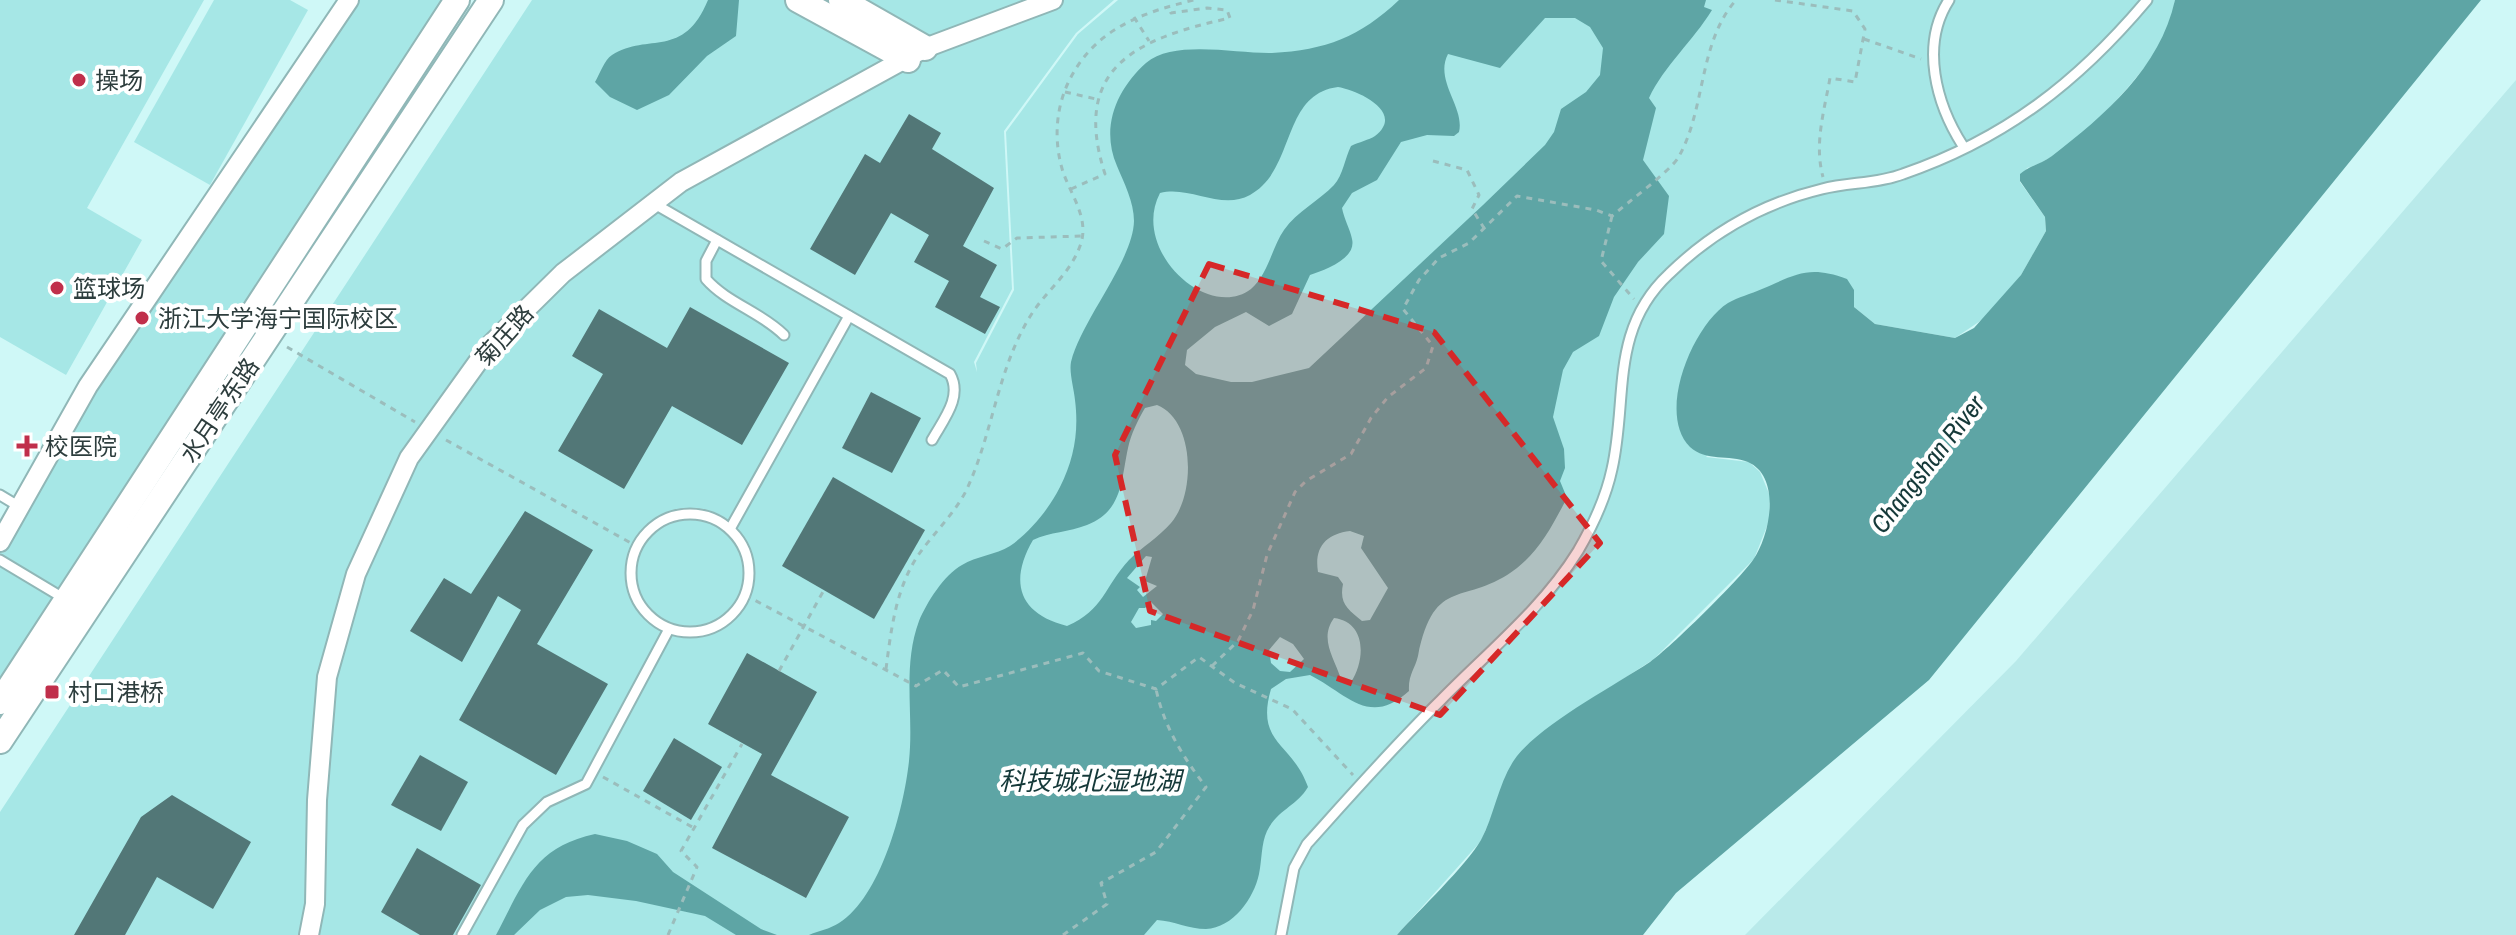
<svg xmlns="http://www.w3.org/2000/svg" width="2516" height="935" viewBox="0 0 2516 935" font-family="'Archivo Narrow','Noto Sans SC',sans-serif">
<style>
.built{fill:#b9eaea}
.green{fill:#a6e7e6}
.water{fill:#5ea5a5;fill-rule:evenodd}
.building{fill:#527777}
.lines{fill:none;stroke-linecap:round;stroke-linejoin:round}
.lane-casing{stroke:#90b7b7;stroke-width:13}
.street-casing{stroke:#90b7b7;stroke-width:22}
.secondary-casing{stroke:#90b7b7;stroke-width:28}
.path{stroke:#9bbdbc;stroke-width:3;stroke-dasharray:6 6;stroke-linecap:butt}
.lane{stroke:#fff;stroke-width:9}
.street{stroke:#fff;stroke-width:18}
.secondary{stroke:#fff;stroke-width:24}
.marked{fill:#d62828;fill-opacity:0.2;stroke:#d62828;stroke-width:6;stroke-dasharray:16 10;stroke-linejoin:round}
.poi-dot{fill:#c02f4b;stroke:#fff;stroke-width:3}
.labels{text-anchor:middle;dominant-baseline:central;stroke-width:8;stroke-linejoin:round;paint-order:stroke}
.poi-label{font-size:24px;fill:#2d3d3d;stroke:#fff;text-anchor:start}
.street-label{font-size:24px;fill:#2d3d3d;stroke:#fff}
.water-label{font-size:26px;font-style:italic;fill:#153939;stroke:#fff}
</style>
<rect width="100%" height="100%" fill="#cff8f7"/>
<polygon class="built" points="2516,80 2516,935 1745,935 2016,661"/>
<g class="green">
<polygon points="0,0 204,0 87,208 142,240 66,375 0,337"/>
<polygon points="214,0 290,0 308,10 210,185 134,142"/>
<polygon points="349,0 462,0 0,698 0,542 88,386"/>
<path d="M532,0h582l-38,33 -72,98 8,158 -38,73 3,10 -1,-9 38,-73 -8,-158 72,-98 40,-34h1057c-2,12 -3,26 -9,36 -23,40 -95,121 -139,132l-7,14 25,35 1,14 -25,44 -32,40 -34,23 -80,-14 -21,-17v-16l-148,166 43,5 11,10 10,24 -1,25 -15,38 -100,100 -88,57 -49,41 -36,84 -84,94h-1397v-123z"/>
</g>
<g class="water">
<path d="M708,0h31l-3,36 -29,20 -38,39 -32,15 -27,-13 -15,-15c5,-8 9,-22 17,-27 37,-23 71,5 96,-55z"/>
<path d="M1399,0h307l-2,7 8,3c-19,31 -48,56 -63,88l7,10 -13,52 26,36 -5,38 -26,28 -24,35 -15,39 -26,16 -10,18 -10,47 11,32 1,19 -5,13 7,17c-14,26 -26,51 -50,70 -52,40 -82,5 -99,88 -3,13 -10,19 -9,35 -40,37 -63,2 -99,-16l-24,4 -15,10c-16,55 21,53 37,98 -11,19 -31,23 -41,44 -6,13 -5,29 -8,43 -5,24 -26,54 -53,55 -17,0 -32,-8 -49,-9l-13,15h-335c9,-4 21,-6 30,-12 42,-26 65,-115 70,-162 5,-47 -7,-94 10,-140 8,-19 25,-46 43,-56 14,-9 34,-10 48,-19 20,-14 39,-37 50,-59 14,-28 19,-55 15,-87 -1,-11 -6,-27 -4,-38 11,-43 62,-101 63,-141 0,-19 -10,-38 -17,-55 -17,-39 0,-77 29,-103 28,-24 92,-9 126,-10 54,-3 88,-16 127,-53zM1545,18h30l15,9 13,21 -3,27 -14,17 -25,17 -7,23 -9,13 -62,60 -174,163 -57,14h-21l-35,-8 -11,-9 2,-15 28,-23 31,-15 23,14 23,-12 18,-39c14,-5 47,-16 42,-36 -2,-10 -8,-20 -10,-31l10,-15 25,-13 24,-38 26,-7 27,1 5,-4c6,-25 -25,-51 -11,-78l52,14zM1338,87c19,3 68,25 37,49 -6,4 -16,6 -24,10 -6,12 -8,29 -17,39 -15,16 -37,26 -50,45 -12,17 -16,45 -33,59 -43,33 -121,-39 -91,-96 30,-8 61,18 90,2 46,-25 31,-101 88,-108zM1157,405c38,15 39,89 14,118 -12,14 -29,24 -42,37 -25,27 -25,50 -62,66 -49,-12 -58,-45 -34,-86 17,-8 36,-8 54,-15 36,-14 34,-45 41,-77 3,-14 10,-28 17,-40zM1350,531l14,5 -3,12 27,40 -18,32 -8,1c-14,-12 -23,-17 -19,-37l-5,-7 -20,-5c-4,-25 8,-38 32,-41zM1146,556l6,1 -7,24 12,5 -14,11 -6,-7 3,-3 -13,-9zM1151,602l12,12 -7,7 -5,-1v5l-15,3 -5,-6 8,-14h6zM1334,618c32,4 32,41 17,64l-10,-3c-7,-22 -22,-40 -7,-61zM1280,637l13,7 11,15 -14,13 -10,-1 -9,-8 -2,-13z"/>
<path d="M2175,0h306l-552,680 -253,213 -33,42h-246c22,-25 69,-69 84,-95 14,-26 18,-61 36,-84 28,-34 95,-69 133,-94 20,-14 89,-82 103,-102 17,-24 29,-83 -5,-98 -19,-8 -42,0 -58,-15 -34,-34 3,-122 38,-144 10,-6 23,-9 34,-14 35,-15 47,-24 85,-10l7,11v17l21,17 80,14 19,-10 47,-53 25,-44 -1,-14 -25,-36v-7c9,-8 21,-10 32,-18 53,-41 108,-88 123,-156z"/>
<path d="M595,834l32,7 30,13 16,18 88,57 16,6h-41l-31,-19 -69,-15 -48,-6 -22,2 -26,13 -26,25h-18c27,-51 38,-88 99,-101z"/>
</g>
<g class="building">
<polygon points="909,114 941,133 932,149 994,188 963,246 997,265 980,297 1000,307 985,334 935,307 949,281 914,262 929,235 891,213 855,275 810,249 865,154 880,163"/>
<polygon points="690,307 789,363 742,445 672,406 624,489 558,451 603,374 572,356 599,309 667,348"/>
<polygon points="871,392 921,418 892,473 842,448"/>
<polygon points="833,477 925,530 874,619 782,566"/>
<polygon points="525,511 593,550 537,644 608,684 556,775 459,720 521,610 498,596 462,662 410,631 444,578 471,594"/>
<polygon points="747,653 817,692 771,775 849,817 806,898 712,848 762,754 708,724"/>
<polygon points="674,738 722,767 691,820 643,791"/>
<polygon points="420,755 468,782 441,831 391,805"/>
<polygon points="172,795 251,842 213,909 157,877 125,935 74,935 141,817"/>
<polygon points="417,848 481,885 453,935 420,935 381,912"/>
</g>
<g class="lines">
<g class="lane-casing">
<g id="lane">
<path d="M1949,0c-29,45 -13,104 14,146"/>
<path d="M653,203l297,171c13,23 -7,46 -18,66"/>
<path d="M717,240l-11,21v18c21,24 55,33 78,56"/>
<polyline points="0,495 20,507"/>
<circle cx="690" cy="573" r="59"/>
<polyline points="730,529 849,316"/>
<polyline points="0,560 65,599"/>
<polyline points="462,935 523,825 547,802 586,784 669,629"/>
<path d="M1281,935l13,-67 13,-24c44,-49 87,-98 134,-144 46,-47 102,-92 137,-149 14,-24 28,-54 34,-82 16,-70 -3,-139 57,-195 43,-42 95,-71 153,-85 27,-7 55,-5 81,-15 102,-35 175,-92 244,-174"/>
</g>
</g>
<g class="street-casing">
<g id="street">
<polyline points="0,542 88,386 349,0"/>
<polyline points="309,935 315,904 317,800 327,677 356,574 409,458 490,345 563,273 681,182 925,48 1053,0"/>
</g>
</g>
<g class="secondary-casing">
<g id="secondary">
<polyline points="798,0 908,60"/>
<polyline points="841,0 925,48"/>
<polyline points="0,702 457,0"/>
<polyline points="0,741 491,0"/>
</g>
</g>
<g class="path">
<path d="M1775,0l78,11 12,18 -10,53 -25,-4c-6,34 -16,66 -7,99"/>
<polyline points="1134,17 1149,41"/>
<polyline points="1864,39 1921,59"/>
<polyline points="1065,92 1096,99"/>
<polyline points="1433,161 1467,170 1479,195 1472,209 1484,228"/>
<path d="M1071,189l34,-15c-35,-108 34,-136 125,-156l-3,-8 -20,-2 -36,5 -2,-7"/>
<polyline points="1612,216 1601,261 1634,299"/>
<polyline points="984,241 1002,249 1017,238 1083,236"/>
<polyline points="287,347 415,422"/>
<polyline points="446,440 638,547"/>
<polyline points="745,595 916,686 943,670 959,687 1083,653 1099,671 1156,689 1199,657 1235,683 1292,709 1353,775"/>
<path d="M1212,666l26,-25 15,-31 14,-55 28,-63 11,-11 45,-27 20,-36 17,-21 38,-29 7,-22 -30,-37 16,-29 20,-22 30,-15 48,-47 79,14 16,6c15,-13 57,-44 66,-58 28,-48 20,-115 58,-158"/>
<path d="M886,669c5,-39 10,-82 33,-115 15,-21 35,-40 47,-63 27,-57 31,-122 65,-176 15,-24 39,-41 49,-69 10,-26 -8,-49 -17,-74 -9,-29 -8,-61 5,-89 25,-53 72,-70 126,-83"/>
<polyline points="779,671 824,590"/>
<polyline points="603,777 694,828"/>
<polyline points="668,935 697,867 681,851 742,744"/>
<path d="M1063,935l44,-31 -6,-21 55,-31 50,-65c-23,-30 -42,-60 -50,-98"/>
</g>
<use href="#lane" class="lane"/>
<use href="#street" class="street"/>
<use href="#secondary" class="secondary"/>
</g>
<path class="marked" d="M1209,264l225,68 166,211 -160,172 -290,-104 -35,-156z"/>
<g class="poi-dot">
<circle cx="79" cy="80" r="8"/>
<circle cx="57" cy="288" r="8"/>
<circle cx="142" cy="318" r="8"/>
<path d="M23 434h8v8h8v8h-8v8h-8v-8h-8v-8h8z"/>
<rect x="44" y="684" width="16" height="16" rx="4"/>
</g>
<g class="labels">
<g class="poi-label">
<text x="95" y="80">操场</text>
<text x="73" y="288">篮球场</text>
<text x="158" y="318">浙江大学海宁国际校区</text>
<text x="45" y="446">校医院</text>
<text x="68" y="692">村口港桥</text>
</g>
<g class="street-label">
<text transform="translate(504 335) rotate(-48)">菊庄路</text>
<text transform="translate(219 410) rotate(-56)">水月亭东路</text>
</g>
<g class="water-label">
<text transform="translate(1927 464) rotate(-52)">Changshan River</text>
<text x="1090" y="780">科技城北湿地湖</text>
</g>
</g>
</svg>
